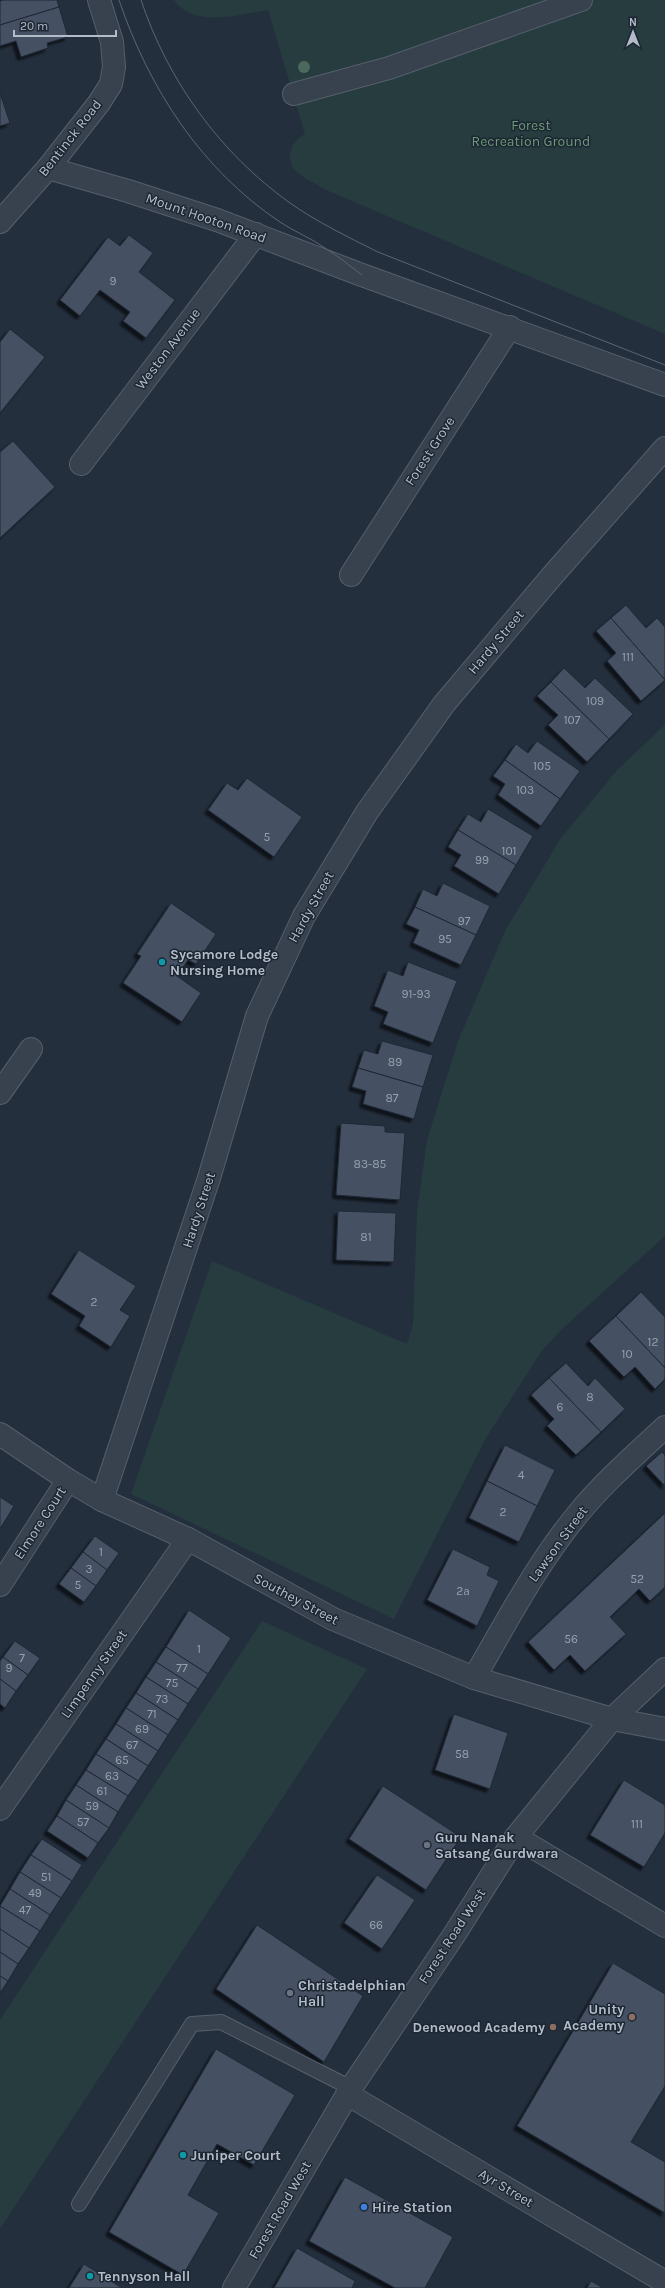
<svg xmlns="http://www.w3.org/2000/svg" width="665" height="2288" viewBox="0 0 665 2288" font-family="Karla,sans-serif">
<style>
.green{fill:#263c3f}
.building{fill:#455162;stroke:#1f2835;filter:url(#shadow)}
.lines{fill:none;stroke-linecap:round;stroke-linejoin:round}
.service-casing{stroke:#565f6c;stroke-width:16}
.pedestrian-casing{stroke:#565f6c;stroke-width:24}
.minor-casing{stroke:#565f6c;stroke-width:24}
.tertiary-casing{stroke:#565f6c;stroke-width:24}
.service{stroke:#38414e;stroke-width:14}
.pedestrian{stroke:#38414e;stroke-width:22}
.minor{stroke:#38414e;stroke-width:22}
.tertiary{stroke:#38414e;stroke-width:22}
.tram{stroke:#5a6575;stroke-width:1}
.tree{fill:#4b6a5d}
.culture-dot{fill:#0f9aa8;stroke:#1d2633;stroke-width:1.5}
.worship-dot{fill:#6b7280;stroke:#1d2633;stroke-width:1.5}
.education-dot{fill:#8d6e63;stroke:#1d2633;stroke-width:1.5}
.shop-dot{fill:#3f7fe0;stroke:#1d2633;stroke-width:1.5}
.labels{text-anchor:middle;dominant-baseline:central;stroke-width:3;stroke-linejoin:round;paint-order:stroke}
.number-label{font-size:12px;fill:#98a1af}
.park-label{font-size:14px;fill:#6b9a76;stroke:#1d2633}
.street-label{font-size:14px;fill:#b4bcc9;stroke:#1d2633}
.poi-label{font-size:14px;font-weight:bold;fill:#b4bcc9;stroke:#1d2633;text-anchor:start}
</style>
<defs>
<filter id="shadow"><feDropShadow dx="-3.5" dy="3.5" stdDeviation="1" flood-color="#0009"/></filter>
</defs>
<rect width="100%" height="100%" fill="#242f3e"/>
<g class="green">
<path d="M174,0h491v334l-339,-144c-9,-6 -26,-13 -32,-21 -9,-14 -2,-28 11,-35l-37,-124c-30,4 -72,19 -94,-10z"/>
<polygon points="665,725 665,1236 561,1330 541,1352 486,1438 394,1619 131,1494 212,1261 407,1344 413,1324 417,1212 427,1140 458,1041 505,931 561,838 617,770"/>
<polygon points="262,1621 367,1669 0,2229 0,2020"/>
</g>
<g class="building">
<polygon points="3,0 57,0 59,7 0,25 0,1"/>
<polygon points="59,7 68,37 47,43 48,48 21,57 16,41 0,46 0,25"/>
<polygon points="0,93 10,123 0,126"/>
<polygon points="129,235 153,253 139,272 175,300 146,338 123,321 130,312 100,290 80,316 60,300 108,237 120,246"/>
<polygon points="10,329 45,357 0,413 0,342"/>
<polygon points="13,441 55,487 0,538 0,452"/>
<polygon points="626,605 646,628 657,618 665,627 665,680 611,618"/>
<polygon points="611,618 665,680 641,701 607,661 616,653 596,631"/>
<polygon points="564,668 585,688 595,678 633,714 609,739 551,682"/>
<polygon points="551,682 609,739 587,762 548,725 558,715 537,696"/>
<polygon points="537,741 580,771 560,799 505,760 516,744 528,753"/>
<polygon points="505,760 560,799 541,826 498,795 505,784 493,776"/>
<polygon points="247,778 302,817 274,857 208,810 227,783 238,790"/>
<polygon points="488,809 533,836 516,865 458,830 468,814 481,822"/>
<polygon points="458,830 516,865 499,894 454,866 461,855 448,847"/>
<polygon points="443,883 490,906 476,935 415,907 423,889 437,896"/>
<polygon points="171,903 216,934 196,964 188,960 177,976 201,993 182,1022 123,983 141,956 137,954"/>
<polygon points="415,907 476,935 461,965 413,943 419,930 406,924"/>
<polygon points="408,962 457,981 433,1043 383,1024 388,1012 374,1006 388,970 403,976"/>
<polygon points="382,1041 433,1055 423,1087 358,1068 364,1050 378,1054"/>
<polygon points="358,1068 423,1087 414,1119 363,1104 366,1091 352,1087"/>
<polygon points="341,1123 385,1126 385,1132 405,1133 400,1200 336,1195"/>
<polygon points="338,1211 396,1213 394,1262 336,1260"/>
<polygon points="79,1250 136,1286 120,1310 130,1316 111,1347 79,1326 85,1316 51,1294"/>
<polygon points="641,1292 665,1317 665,1368 616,1316"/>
<polygon points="616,1316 665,1368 665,1379 655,1389 635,1367 624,1377 589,1341"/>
<polygon points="566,1363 588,1386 595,1378 625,1409 601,1432 549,1378"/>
<polygon points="549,1378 601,1432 576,1455 547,1426 554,1419 531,1395"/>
<polygon points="505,1445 555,1470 537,1506 487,1481"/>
<polygon points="662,1452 665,1455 665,1486 646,1466"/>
<polygon points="487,1481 537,1506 519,1542 469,1518"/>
<polygon points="0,1497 14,1506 0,1529"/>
<polygon points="665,1513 665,1587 650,1601 639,1589 610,1617 626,1634 585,1671 570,1655 554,1670 528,1642"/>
<polygon points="95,1536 119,1553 107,1570 83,1552"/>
<polygon points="453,1549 490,1567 487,1575 499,1581 477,1626 427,1600"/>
<polygon points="83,1552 107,1570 96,1586 71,1568"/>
<polygon points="71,1568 96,1586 84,1602 59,1584"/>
<polygon points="189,1610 231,1638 208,1674 166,1647"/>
<polygon points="15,1641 40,1658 28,1675 3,1657"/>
<polygon points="166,1647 208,1674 198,1689 156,1662"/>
<polygon points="3,1657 28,1675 16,1691 0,1679 0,1661"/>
<polygon points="156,1662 198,1689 188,1704 146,1677"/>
<polygon points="146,1677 188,1704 178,1720 136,1693"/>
<polygon points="0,1679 16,1691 5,1708 0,1704"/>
<polygon points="136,1693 178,1720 168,1735 126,1708"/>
<polygon points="126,1708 168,1735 158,1751 116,1724"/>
<polygon points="454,1714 508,1733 490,1789 435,1770"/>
<polygon points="116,1724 158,1751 148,1766 106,1739"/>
<polygon points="106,1739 148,1766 138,1781 96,1754"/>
<polygon points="96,1754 138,1781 128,1796 86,1770"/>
<polygon points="86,1770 128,1796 118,1812 76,1785"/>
<polygon points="624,1780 665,1805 665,1833 644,1867 590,1835"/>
<polygon points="76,1785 118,1812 109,1828 66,1800"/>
<polygon points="383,1786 461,1837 426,1890 349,1839"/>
<polygon points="66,1800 109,1828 98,1843 57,1816"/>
<polygon points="57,1816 98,1843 88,1858 47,1831"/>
<polygon points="42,1839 82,1865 72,1881 31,1855"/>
<polygon points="31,1855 72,1881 61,1898 20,1872"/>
<polygon points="20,1872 61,1898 50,1915 10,1889"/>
<polygon points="377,1875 415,1900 382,1949 344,1923"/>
<polygon points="10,1889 50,1915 40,1931 0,1906"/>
<polygon points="0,1906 40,1931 29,1948 0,1929"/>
<polygon points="257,1925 363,1996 324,2062 216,1989"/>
<polygon points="0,1929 29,1948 18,1964 0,1952"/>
<polygon points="0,1952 18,1964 8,1981 0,1976"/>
<polygon points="613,1963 665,1994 665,2086 631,2142 665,2162 665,2213 517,2126"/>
<polygon points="0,1976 8,1981 0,1993"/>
<polygon points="216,2049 295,2095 254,2165 217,2144 188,2195 219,2213 183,2275 109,2232"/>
<polygon points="345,2177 453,2237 425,2288 395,2288 309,2241"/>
<polygon points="297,2248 355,2281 352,2288 274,2288"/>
<polygon points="84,2264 122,2288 69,2288"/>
<polygon points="591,2281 603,2288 587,2288"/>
</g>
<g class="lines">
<g class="service-casing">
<polyline id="service" points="79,2204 192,2024 221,2022 351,2088"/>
</g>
<g class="pedestrian-casing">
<polyline id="pedestrian" points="294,94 389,68 581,0"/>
</g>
<g class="minor-casing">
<g id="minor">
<polyline points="81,464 256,234"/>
<polyline points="351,575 510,327"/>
<polyline points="0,1093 31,1049"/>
<polyline points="102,1500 209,1178 257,1016 304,916 367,812 444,704 552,576 665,448"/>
<polyline points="0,1585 68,1480"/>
<path d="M474,1678c32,-55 62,-113 103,-163 26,-32 57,-59 88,-88"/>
<polyline points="612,1719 665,1729"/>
<polyline points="0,1809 188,1539"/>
<polyline points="516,1837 665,1926"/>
<polyline points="347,2094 665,2282"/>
</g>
</g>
<g class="tertiary-casing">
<g id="tertiary">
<polyline points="48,168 128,191 217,220 362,275 665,385"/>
<polyline points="0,222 48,168 99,103 111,84 114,67 112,42 99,0"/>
<polyline points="0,1434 68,1480 102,1500 188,1539 333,1619 474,1678 612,1719"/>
<polyline points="234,2288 351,2088 454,1935 516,1837 612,1719 665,1669"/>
</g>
</g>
<use href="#service" class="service"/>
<use href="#pedestrian" class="pedestrian"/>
<use href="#minor" class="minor"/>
<use href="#tertiary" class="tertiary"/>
<g class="tram">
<path d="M119,0c30,89 83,170 161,222 15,10 31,16 45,26 13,8 25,18 37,27"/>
<path d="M141,0c27,81 79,153 149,203 27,19 58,34 88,49l287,113"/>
</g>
</g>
<circle class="tree" cx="304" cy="67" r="6"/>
<g class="culture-dot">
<circle cx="162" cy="962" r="4"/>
<circle cx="183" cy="2155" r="4"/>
<circle cx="90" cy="2276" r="4"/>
</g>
<g class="worship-dot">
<circle cx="427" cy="1845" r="4"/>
<circle cx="290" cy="1993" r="4"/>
</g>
<g class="education-dot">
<circle cx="632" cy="2017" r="4"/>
<circle cx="553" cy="2027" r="4"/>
</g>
<circle class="shop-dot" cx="364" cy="2207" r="4"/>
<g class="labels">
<g class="number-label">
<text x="113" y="281">9</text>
<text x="628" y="657">111</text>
<text x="595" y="701">109</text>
<text x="572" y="720">107</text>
<text x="542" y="766">105</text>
<text x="525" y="790">103</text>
<text x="267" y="837">5</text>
<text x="509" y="851">101</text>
<text x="482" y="860">99</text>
<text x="464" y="921">97</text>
<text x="445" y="939">95</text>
<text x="416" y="994">91-93</text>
<text x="395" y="1062">89</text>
<text x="392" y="1098">87</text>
<text x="370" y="1164">83-85</text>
<text x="366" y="1237">81</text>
<text x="94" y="1302">2</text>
<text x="653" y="1342">12</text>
<text x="627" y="1354">10</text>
<text x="590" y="1397">8</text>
<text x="560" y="1407">6</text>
<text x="521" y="1475">4</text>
<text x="503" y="1512">2</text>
<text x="101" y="1552">1</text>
<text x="89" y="1569">3</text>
<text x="637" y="1579">52</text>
<text x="78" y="1585">5</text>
<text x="463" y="1591">2a</text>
<text x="571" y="1639">56</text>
<text x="199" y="1649">1</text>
<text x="22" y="1658">7</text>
<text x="9" y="1668">9</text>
<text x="182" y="1668">77</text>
<text x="172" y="1683">75</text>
<text x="162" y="1699">73</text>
<text x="152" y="1714">71</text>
<text x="142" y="1729">69</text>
<text x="132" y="1745">67</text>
<text x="462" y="1754">58</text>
<text x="122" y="1760">65</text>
<text x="112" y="1776">63</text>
<text x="102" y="1791">61</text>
<text x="92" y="1806">59</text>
<text x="83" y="1822">57</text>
<text x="637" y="1824">111</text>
<text x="46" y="1877">51</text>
<text x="35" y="1893">49</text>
<text x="25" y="1910">47</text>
<text x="376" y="1925">66</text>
</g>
<g class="park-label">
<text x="531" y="125">Forest<tspan x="531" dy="16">Recreation Ground</tspan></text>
</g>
<g class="street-label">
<text transform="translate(70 138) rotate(-52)">Bentinck Road</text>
<text transform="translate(206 218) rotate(19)">Mount Hooton Road</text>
<text transform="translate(168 349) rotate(-53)">Weston Avenue</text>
<text transform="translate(430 451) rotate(-57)">Forest Grove</text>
<text transform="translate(496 642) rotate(-50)">Hardy Street</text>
<text transform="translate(311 907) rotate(-61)">Hardy Street</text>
<text transform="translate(199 1210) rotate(-72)">Hardy Street</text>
<text transform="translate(40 1523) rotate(-57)">Elmore Court</text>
<text transform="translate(558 1544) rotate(-54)">Lawson Street</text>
<text transform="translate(296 1599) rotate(28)">Southey Street</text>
<text transform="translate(94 1674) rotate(-55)">Limpenny Street</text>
<text transform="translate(452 1936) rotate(-57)">Forest Road West</text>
<text transform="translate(506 2188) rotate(31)">Ayr Street</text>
<text transform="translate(280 2210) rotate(-60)">Forest Road West</text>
</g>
<g class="poi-label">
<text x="170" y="954">Sycamore Lodge<tspan x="170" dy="16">Nursing Home</tspan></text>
<text x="435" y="1837">Guru Nanak<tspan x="435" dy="16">Satsang Gurdwara</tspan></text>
<text x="298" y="1985">Christadelphian<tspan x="298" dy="16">Hall</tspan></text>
<text x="624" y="2009" text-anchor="end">Unity<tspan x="624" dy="16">Academy</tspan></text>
<text x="545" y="2027" text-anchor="end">Denewood Academy</text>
<text x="191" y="2155">Juniper Court</text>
<text x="372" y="2207">Hire Station</text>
<text x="98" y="2276">Tennyson Hall</text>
</g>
</g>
<g transform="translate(633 32)" stroke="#1d2633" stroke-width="3" paint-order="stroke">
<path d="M0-3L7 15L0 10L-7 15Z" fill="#b4bcc9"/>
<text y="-6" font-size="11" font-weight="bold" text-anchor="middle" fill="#b4bcc9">N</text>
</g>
<path d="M14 30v6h102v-6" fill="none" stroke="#b4bcc9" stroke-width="2"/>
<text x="20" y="30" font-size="12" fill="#b4bcc9" stroke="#1d2633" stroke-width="3" paint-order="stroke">20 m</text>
</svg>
